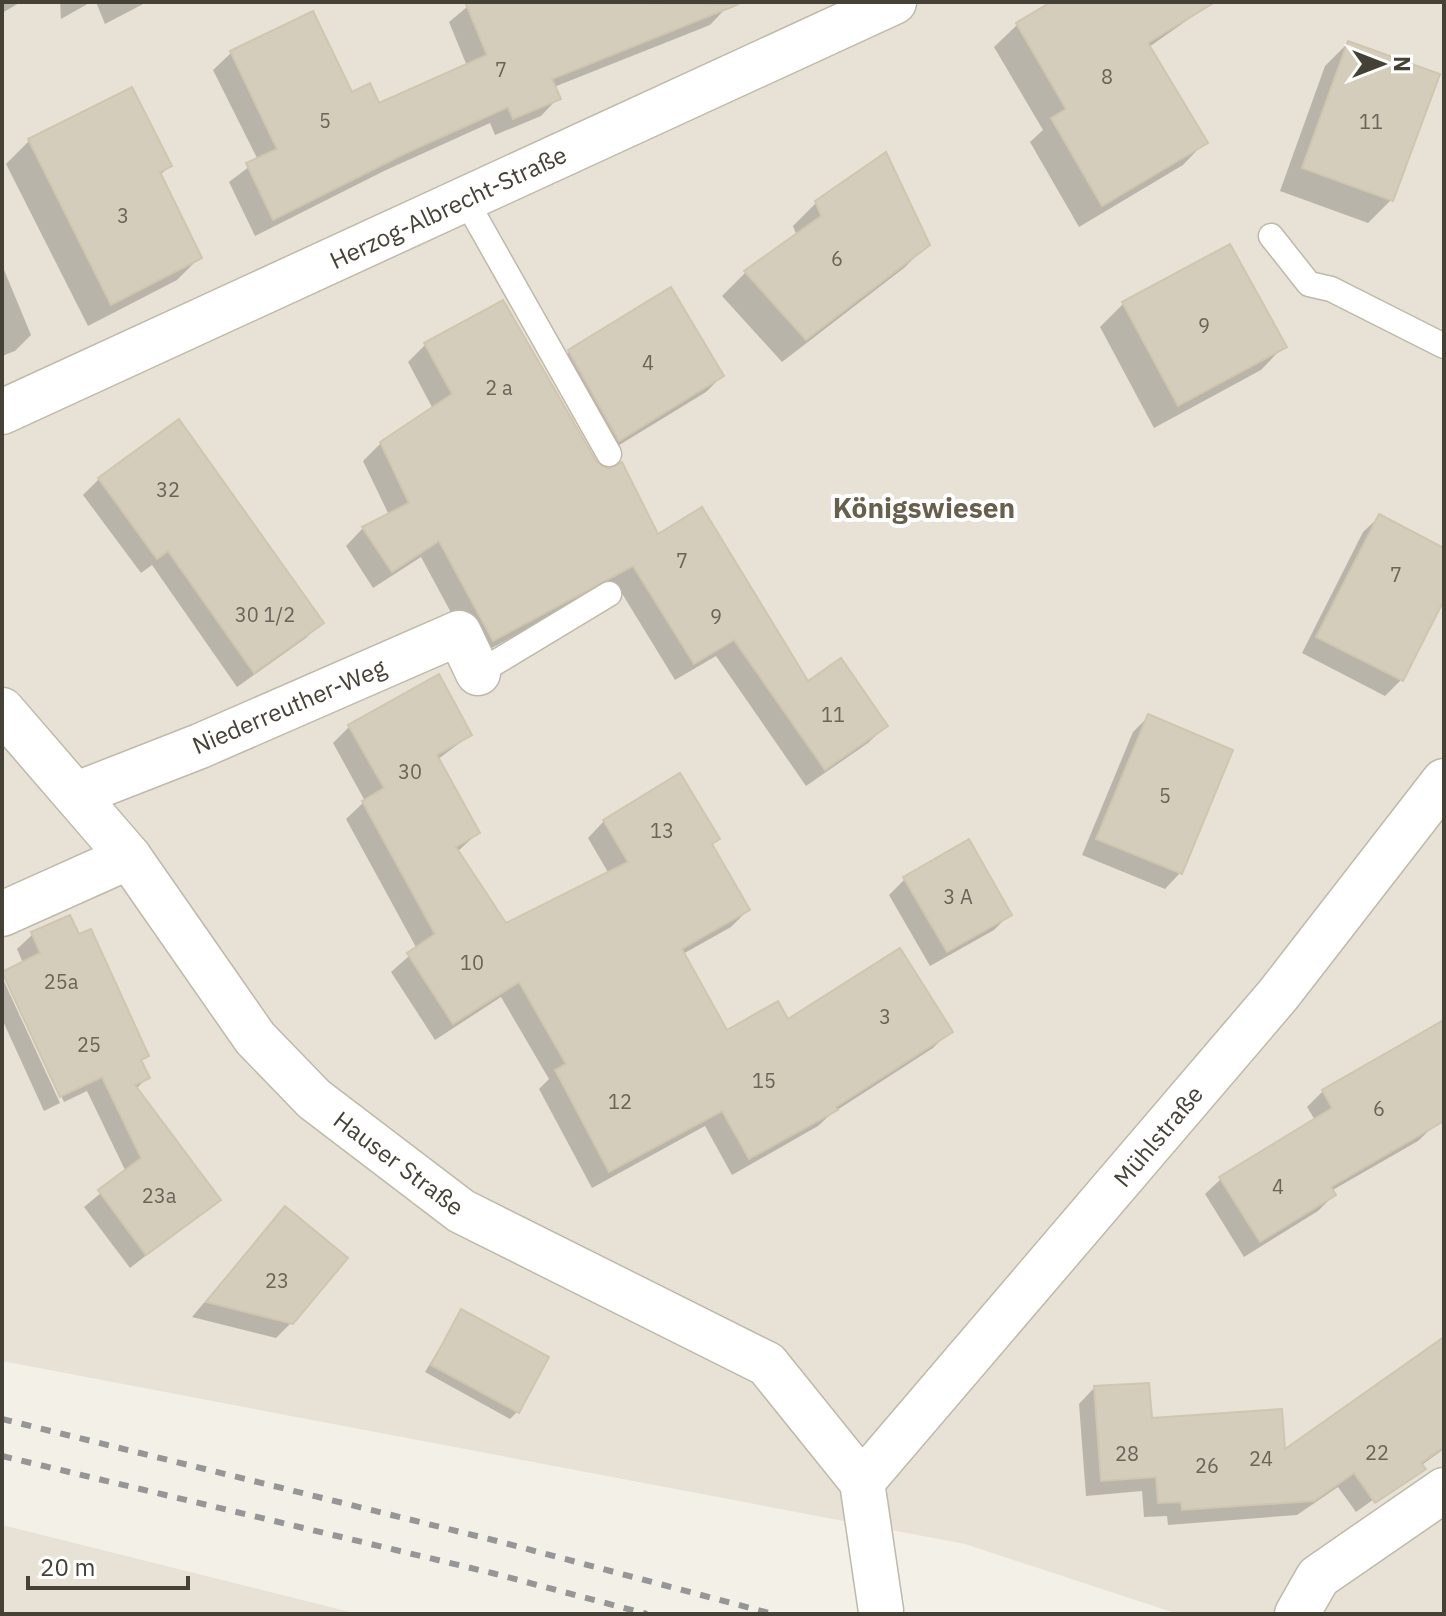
<svg xmlns="http://www.w3.org/2000/svg" width="1446" height="1616" viewBox="0 0 1446 1616" font-family="'IBM Plex Sans',sans-serif">
<style>
.residential{fill:#e7e2d5}
.shadow{fill:#0003}
.building{fill:#d5cdbc;stroke:#d0c5af;stroke-width:2}
.lines{fill:none;stroke-linecap:round;stroke-linejoin:round}
.service-casing{stroke:#bfb9a9;stroke-width:27}
.minor-casing{stroke:#bfb9a9;stroke-width:47}
.tertiary-casing{stroke:#bfb9a9;stroke-width:47}
.service{stroke:#fff;stroke-width:24}
.minor{stroke:#fff;stroke-width:44}
.tertiary{stroke:#fff;stroke-width:44}
.rail{stroke:#969696;stroke-width:6;stroke-dasharray:10 10;stroke-linecap:butt}
.labels{text-anchor:middle;dominant-baseline:central;stroke-width:8;stroke-linejoin:round;paint-order:stroke}
.number-label{font-size:20px;fill:#6a6458}
.street-label{font-size:24px;fill:#464136;stroke:#fff}
.quarter-label{font-size:28px;font-weight:bold;fill:#695f4d;stroke:#fff}
</style>
<rect width="100%" height="100%" fill="#f3f0e7"/>
<g class="residential">
<polygon points="2,2 1444,2 1444,1614 1178,1614 965,1544 2,1361"/>
<polygon points="2,1525 358,1614 2,1614"/>
</g>
<g class="shadow">
<polygon points="2,2 21,2 2,13"/>
<polygon points="60,2 91,2 61,19"/>
<polygon points="96,2 147,2 105,24"/>
<polygon points="473,2 516,2 520,11 543,2 725,2 727,7 710,25 554,87 558,98 541,116 495,135 490,123 384,171 255,236 229,182 258,160 213,70 231,53 312,14 351,94 378,105 467,66 449,22"/>
<polygon points="1055,2 1213,2 1149,47 1205,142 1183,165 1079,227 1030,142 1043,130 994,47 1017,25"/>
<polygon points="1348,43 1391,200 1368,223 1280,191 1325,66"/>
<polygon points="29,141 170,166 159,176 200,257 177,280 88,326 6,164"/>
<polygon points="816,203 927,245 904,268 782,362 722,296 745,273 797,236 793,226"/>
<polygon points="2,265 31,335 15,351 2,356"/>
<polygon points="671,290 722,376 706,392 603,455 553,368 569,352"/>
<polygon points="1123,304 1284,346 1261,370 1154,428 1100,327"/>
<polygon points="426,344 594,463 657,537 807,684 886,726 868,743 806,786 716,656 675,680 615,582 475,657 421,557 373,588 346,546 363,528 389,515 363,461 381,443 433,409 408,362"/>
<polygon points="99,479 322,622 306,638 237,687 152,565 141,573 83,495"/>
<polygon points="1379,517 1444,550 1444,596 1401,680 1385,696 1302,653 1363,532"/>
<polygon points="1149,716 1180,873 1165,889 1082,855 1133,732"/>
<polygon points="350,726 470,735 437,760 478,833 457,852 506,926 609,874 588,838 604,821 718,839 711,846 748,910 731,927 683,954 726,1033 788,1022 950,1031 933,1048 831,1114 818,1126 732,1175 705,1126 592,1188 539,1089 549,1079 501,997 435,1040 391,972 417,949 346,819 365,801 333,743"/>
<polygon points="905,879 1010,914 994,930 930,966 889,895"/>
<polygon points="33,934 147,1056 140,1062 148,1077 136,1089 218,1199 130,1268 84,1207 126,1172 87,1091 64,1102 6,976 2,976 2,972 23,963 17,949"/>
<polygon points="2,977 60,1103 44,1111 2,1019"/>
<polygon points="1444,1019 1444,1116 1418,1141 1331,1191 1334,1195 1318,1211 1244,1257 1205,1194 1221,1179 1315,1120 1307,1107 1323,1091"/>
<polygon points="270,1224 292,1322 276,1338 192,1317"/>
<polygon points="461,1312 518,1411 510,1419 425,1372"/>
<polygon points="1444,1340 1444,1449 1356,1512 1338,1487 1297,1515 1168,1525 1167,1516 1144,1517 1142,1491 1086,1496 1079,1404 1094,1388 1150,1421 1283,1453"/>
</g>
<g class="building">
<polygon points="465,2 739,4 552,79 561,99 513,119 508,107 404,154 273,220 246,163 277,149 230,51 313,11 352,92 370,83 379,103 487,55"/>
<polygon points="1051,2 1215,2 1148,43 1208,143 1102,206 1051,118 1066,109 1016,23"/>
<polygon points="1348,41 1440,74 1393,201 1302,168"/>
<polygon points="132,87 172,166 160,172 202,258 111,305 28,139"/>
<polygon points="886,152 930,245 806,340 744,271 821,216 815,201"/>
<polygon points="1230,244 1287,347 1178,406 1122,302"/>
<polygon points="671,287 724,376 619,441 568,350"/>
<polygon points="503,300 596,461 608,469 622,462 658,534 702,507 808,681 841,658 888,726 825,770 734,640 694,664 633,566 493,641 439,541 392,572 362,527 409,503 380,442 452,394 424,343"/>
<polygon points="179,419 324,623 254,673 168,551 157,559 98,478"/>
<polygon points="1379,514 1444,548 1444,600 1403,681 1316,637"/>
<polygon points="439,674 472,735 437,755 480,833 456,847 506,923 628,862 603,820 680,773 720,839 712,844 750,910 682,949 727,1030 778,1001 788,1019 900,948 953,1032 836,1107 838,1110 749,1159 722,1111 609,1172 555,1070 566,1064 519,982 453,1024 407,953 435,934 362,801 384,788 348,725"/>
<polygon points="1148,714 1233,750 1182,874 1096,839"/>
<polygon points="969,839 1012,915 947,952 903,877"/>
<polygon points="70,915 79,934 91,929 149,1056 141,1060 150,1078 135,1085 221,1200 146,1255 98,1190 141,1158 102,1077 60,1097 2,972 40,953 31,932"/>
<polygon points="1444,1020 1444,1121 1331,1187 1336,1195 1260,1242 1219,1177 1332,1108 1322,1090"/>
<polygon points="285,1206 348,1258 293,1324 206,1302"/>
<polygon points="461,1309 549,1357 519,1413 431,1365"/>
<polygon points="1444,1337 1444,1447 1421,1463 1426,1469 1375,1503 1354,1473 1314,1501 1182,1510 1181,1502 1158,1503 1156,1477 1101,1481 1094,1386 1149,1383 1152,1418 1282,1409 1285,1449"/>
</g>
<g class="lines">
<g class="service-casing">
<g id="service">
<polyline points="465,199 609,454"/>
<polyline points="1271,236 1309,284 1331,289 1444,346"/>
<polyline points="478,673 609,594"/>
</g>
</g>
<g class="minor-casing">
<g id="minor">
<polyline points="2,412 894,2"/>
<polyline points="77,794 200,746 459,633 478,673"/>
<polyline points="2,914 129,857"/>
<polyline points="862,1482 1278,995 1444,781"/>
<polyline points="1297,1614 1318,1577 1444,1490"/>
</g>
</g>
<g class="tertiary-casing">
<polyline id="tertiary" points="2,710 129,857 255,1038 314,1099 461,1211 767,1364 862,1482 881,1611"/>
</g>
<use href="#service" class="service"/>
<use href="#minor" class="minor"/>
<use href="#tertiary" class="tertiary"/>
<g class="rail">
<polyline points="2,1419 497,1541 773,1614"/>
<polyline points="2,1456 492,1573 647,1614"/>
</g>
</g>
<g class="labels">
<g class="number-label">
<text x="501" y="69">7</text>
<text x="1107" y="76">8</text>
<text x="325" y="120">5</text>
<text x="1371" y="121">11</text>
<text x="123" y="215">3</text>
<text x="837" y="258">6</text>
<text x="1204" y="325">9</text>
<text x="648" y="362">4</text>
<text x="499" y="387">2 a</text>
<text x="168" y="489">32</text>
<text x="682" y="560">7</text>
<text x="1396" y="574">7</text>
<text x="265" y="614">30 1/2</text>
<text x="716" y="616">9</text>
<text x="833" y="714">11</text>
<text x="410" y="771">30</text>
<text x="1165" y="795">5</text>
<text x="662" y="830">13</text>
<text x="958" y="896">3 A</text>
<text x="472" y="962">10</text>
<text x="61" y="981">25a</text>
<text x="885" y="1016">3</text>
<text x="89" y="1044">25</text>
<text x="764" y="1080">15</text>
<text x="620" y="1101">12</text>
<text x="1379" y="1108">6</text>
<text x="1278" y="1186">4</text>
<text x="159" y="1195">23a</text>
<text x="277" y="1280">23</text>
<text x="1377" y="1452">22</text>
<text x="1127" y="1453">28</text>
<text x="1261" y="1458">24</text>
<text x="1207" y="1465">26</text>
</g>
<g class="street-label">
<text transform="translate(448 207) rotate(-25)">Herzog-Albrecht-Straße</text>
<text transform="translate(289 706) rotate(-23)">Niederreuther-Weg</text>
<text transform="translate(1158 1136) rotate(-50)">Mühlstraße</text>
<text transform="translate(399 1163) rotate(37)">Hauser Straße</text>
</g>
<g class="quarter-label">
<text x="924" y="507">Königswiesen</text>
</g>
</g>
<rect width="1446" height="1616" fill="none" stroke="#464136" stroke-width="8"/>
<g transform="translate(1382 64) rotate(90)" stroke="#ffffff" stroke-width="6" paint-order="stroke">
<path d="M0-6L14 30L0 20L-14 30Z" fill="#464136"/>
<text y="-12" font-size="22" font-weight="bold" text-anchor="middle" fill="#464136">N</text>
</g>
<path d="M28 1576v12h160v-12" fill="none" stroke="#464136" stroke-width="4"/>
<text x="40" y="1576" font-size="24" fill="#464136" stroke="#ffffff" stroke-width="6" paint-order="stroke">20 m</text>
</svg>
